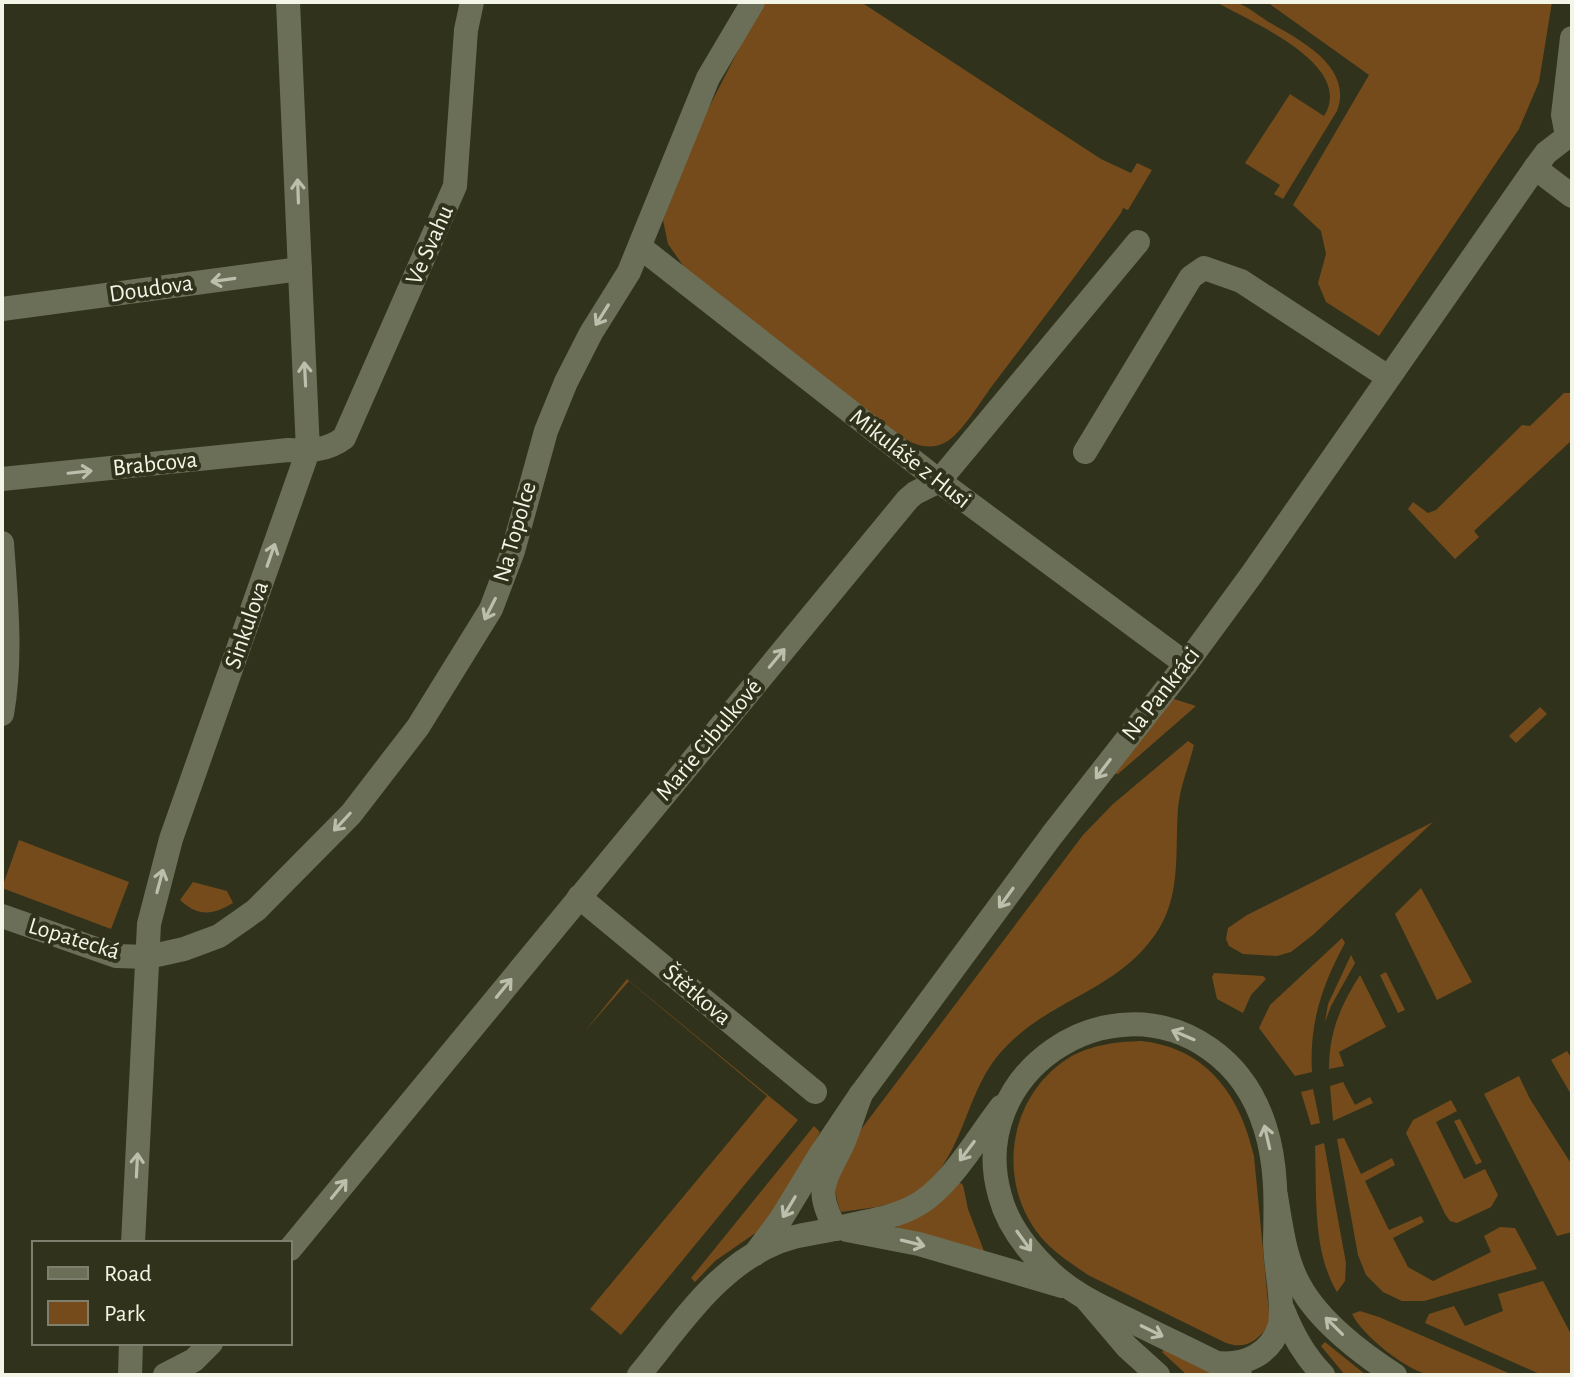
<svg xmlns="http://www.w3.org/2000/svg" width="1574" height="1377" viewBox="0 0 1574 1377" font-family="'Alegreya Sans',sans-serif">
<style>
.green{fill:#754b1b}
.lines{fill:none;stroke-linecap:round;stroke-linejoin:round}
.minor{stroke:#6c6f57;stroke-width:24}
.tertiary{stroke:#6c6f57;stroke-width:24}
.secondary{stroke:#6c6f57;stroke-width:24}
.oneway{stroke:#bdbfad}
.labels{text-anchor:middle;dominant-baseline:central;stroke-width:8;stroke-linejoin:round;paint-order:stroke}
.street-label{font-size:24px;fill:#f3f5e7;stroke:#30321c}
</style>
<rect width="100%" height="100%" fill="#30321c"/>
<g class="green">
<path d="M763,2h98l240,157 30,14 6,-10 15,7 -24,40 -5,-2 -2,5c-42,59 -85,115 -129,173 -11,15 -31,48 -46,56 -16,9 -32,3 -46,-6l-211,-162 -21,-30 -5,-24 43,-107z"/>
<path d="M1216,2c6,0 14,-1 19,0 11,3 23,13 32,19 31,18 87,45 70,90l-54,88 -9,-5 6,-9 -35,-22 45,-69 34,22c32,-51 -73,-94 -108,-114z"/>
<polygon points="1267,2 1552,2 1539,82 1519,129 1379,336 1326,302 1318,283 1326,254 1321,231 1293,205 1369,75"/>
<polygon points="1564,393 1572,393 1572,440 1474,531 1479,537 1455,559 1408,509 1413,502 1428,513 1436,510 1522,425 1530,426"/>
<polygon points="1171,698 1196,706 1118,774 1113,773"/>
<polygon points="1540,707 1547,714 1516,743 1509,736"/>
<path d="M1188,741l6,4c-5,21 -14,41 -16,64 -3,40 3,82 -18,118 -40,67 -117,71 -164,131 -31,40 -34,99 -74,130 -24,18 -52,20 -81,24 -12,-27 -1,-48 12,-72l230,-305 30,-31z"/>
<polygon points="1433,822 1314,934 1291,952 1277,956 1243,954 1229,946 1226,939 1228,928 1247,915"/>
<polygon points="19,840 129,882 111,929 2,888"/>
<path d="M193,882l34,9 6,12c-20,12 -35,14 -53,-3z"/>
<polygon points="1421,888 1472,982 1437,1000 1395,914"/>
<path d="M1342,938l3,5c-23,42 -36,81 -33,129l-17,4 -36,-48 11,-23z"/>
<polygon points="1351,955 1355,963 1331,1006 1325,1022 1328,1004"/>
<polygon points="1386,972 1405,1010 1398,1013 1380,975"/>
<polygon points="1214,973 1263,976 1266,979 1251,995 1243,1013 1217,999 1212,977"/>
<path d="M1360,975l26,52 -47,25 5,14 -15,3c0,-36 11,-63 31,-94z"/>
<polygon points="627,979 798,1120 621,1335 590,1309 767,1096 629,981 585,1031"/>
<path d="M1141,1041c66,7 99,54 113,115l16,167c-12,18 -25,28 -46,19l-136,-67c-17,-12 -35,-23 -48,-39 -43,-53 -33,-135 24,-175 23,-16 50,-19 77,-20z"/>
<polygon points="1567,1051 1572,1059 1572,1096 1551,1060"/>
<polygon points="1519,1076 1530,1099 1572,1165 1572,1232 1557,1236 1484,1094"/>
<polygon points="1343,1082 1355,1105 1370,1097 1373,1103 1333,1121 1330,1086"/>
<polygon points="1313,1089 1320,1123 1311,1125 1301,1092"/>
<polygon points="1451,1100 1457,1111 1436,1122 1464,1179 1485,1169 1498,1195 1491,1207 1457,1223 1450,1221 1445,1214 1406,1133 1413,1120"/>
<polygon points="1460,1119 1482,1162 1476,1165 1454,1121"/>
<polygon points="814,1126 820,1132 782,1202 757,1232 715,1261 695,1282 691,1278"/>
<polygon points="1344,1138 1361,1174 1392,1158 1395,1165 1365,1181 1389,1230 1421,1216 1424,1222 1393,1238 1408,1267 1433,1281 1491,1252 1484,1236 1500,1227 1515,1228 1537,1269 1424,1301 1402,1301 1383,1292 1366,1275 1358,1255 1337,1139"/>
<path d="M1324,1143l22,120 -1,18 -8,11c-25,-42 -20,-98 -22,-146z"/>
<polygon points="959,1182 963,1185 968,1209 984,1251 897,1229 897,1226"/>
<polygon points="1543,1281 1572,1336 1572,1375 1542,1375 1425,1323 1429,1314 1454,1306 1465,1326 1503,1311 1498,1294"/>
<path d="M1360,1311l19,6 134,58c-27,0 -57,2 -83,0 -23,-4 -68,-40 -78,-61z"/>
<polygon points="1325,1342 1366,1375 1345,1375 1321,1346"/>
<polygon points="1164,1350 1219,1375 1187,1375 1162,1352"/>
</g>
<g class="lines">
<g class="minor">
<polyline points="1567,136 1563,115 1572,38"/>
<polyline points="1535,168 1572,196"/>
<polyline points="640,247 939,481 1186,664"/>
<polyline points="2,309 300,269"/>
<polyline points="1085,452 1191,277 1204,268 1241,281 1388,377"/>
<path d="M2,479l286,-29c20,1 39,1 56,-12l111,-252 11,-156 6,-28"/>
<polyline points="579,897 815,1092"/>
<polyline points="2,916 116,956 148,957 184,949 219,936 256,910 351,814 418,727 491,609 513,551 546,431 566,382 591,333 629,272 708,78 753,2"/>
<polyline points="133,1243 149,924 171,839 308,451 288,2"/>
<polyline points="290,1249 908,499 915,493 939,481 1138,242"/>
<polyline points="755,1254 781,1219 820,1155 861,1094 1052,835 1186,664 1252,574 1535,168 1546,153 1572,133"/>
<polyline points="130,1375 131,1343"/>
<polyline points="165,1375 194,1360 211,1343"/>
</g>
<g class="tertiary">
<path d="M2,543c4,57 10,114 0,171"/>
<path d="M836,1229c-24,-42 -9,-50 8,-88 6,-15 11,-31 17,-47"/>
<polyline points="847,1230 919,1244 1062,1286"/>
<path d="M1283,1310c10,25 21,45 40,65"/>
<path d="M1217,1363c28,3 54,-9 63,-38 4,-27 -5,-56 -5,-84 1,-38 2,-77 -10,-114 -10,-32 -28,-59 -55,-78 -102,-72 -245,25 -210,147 7,27 25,51 45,71 26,27 59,41 92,57 34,17 69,33 103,51"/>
<path d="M639,1375c38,-46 73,-101 128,-128 25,-13 50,-13 76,-20 23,-6 49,-9 70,-20 35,-17 64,-69 88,-100"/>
</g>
<g class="secondary">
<path d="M1276,1196c5,30 9,64 24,90 19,35 62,68 95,89"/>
<polyline points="1087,1300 1127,1347 1158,1375"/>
</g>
</g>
<defs><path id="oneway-shaft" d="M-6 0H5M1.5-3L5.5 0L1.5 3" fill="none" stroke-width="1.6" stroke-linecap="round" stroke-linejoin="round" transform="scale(2)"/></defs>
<g class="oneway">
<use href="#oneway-shaft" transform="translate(298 191) rotate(-92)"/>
<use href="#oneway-shaft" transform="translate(223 280) rotate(172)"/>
<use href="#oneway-shaft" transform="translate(602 315) rotate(122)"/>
<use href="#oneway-shaft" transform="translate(305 374) rotate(-93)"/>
<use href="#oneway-shaft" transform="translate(80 472) rotate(-6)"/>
<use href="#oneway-shaft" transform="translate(271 555) rotate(-71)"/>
<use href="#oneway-shaft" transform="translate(490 609) rotate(117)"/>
<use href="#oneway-shaft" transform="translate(777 658) rotate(-50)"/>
<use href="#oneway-shaft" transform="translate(1103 769) rotate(127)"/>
<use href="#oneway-shaft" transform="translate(342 822) rotate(133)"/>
<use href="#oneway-shaft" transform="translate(160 881) rotate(-75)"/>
<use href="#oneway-shaft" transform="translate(1006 898) rotate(126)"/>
<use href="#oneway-shaft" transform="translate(504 988) rotate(-51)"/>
<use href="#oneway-shaft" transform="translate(1183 1035) rotate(-157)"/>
<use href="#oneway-shaft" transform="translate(1267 1137) rotate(-103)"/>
<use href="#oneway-shaft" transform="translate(967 1151) rotate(127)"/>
<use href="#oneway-shaft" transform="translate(137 1165) rotate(-87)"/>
<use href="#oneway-shaft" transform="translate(339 1189) rotate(-51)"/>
<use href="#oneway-shaft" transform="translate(789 1207) rotate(121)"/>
<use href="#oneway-shaft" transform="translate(1024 1241) rotate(54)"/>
<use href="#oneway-shaft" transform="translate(913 1243) rotate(14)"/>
<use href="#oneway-shaft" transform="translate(1334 1326) rotate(-135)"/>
<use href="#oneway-shaft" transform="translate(1152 1331) rotate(26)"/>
</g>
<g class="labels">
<g class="street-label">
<text transform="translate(430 245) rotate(-66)">Ve Svahu</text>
<text transform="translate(151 289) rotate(-8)">Doudova</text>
<text transform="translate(910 459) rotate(38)">Mikuláše z Husi</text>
<text transform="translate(155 464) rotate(-6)">Brabcova</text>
<text transform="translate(515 532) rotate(-74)">Na Topolce</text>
<text transform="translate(247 625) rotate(-71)">Sinkulova</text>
<text transform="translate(1161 694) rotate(-52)">Na Pankráci</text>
<text transform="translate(709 740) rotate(-50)">Marie Cibulkové</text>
<text transform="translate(74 939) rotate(17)">Lopatecká</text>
<text transform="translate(697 995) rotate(40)">Štětkova</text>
</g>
</g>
<rect width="1574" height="1377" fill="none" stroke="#f3f5e7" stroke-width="8"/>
<rect x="32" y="1241" width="260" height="104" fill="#30321c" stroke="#7e806d" stroke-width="2"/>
<rect x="48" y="1267" width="40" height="12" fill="#6c6f57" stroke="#7e806d" stroke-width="2"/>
<text x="104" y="1281" font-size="24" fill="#f3f5e7">Road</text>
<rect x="48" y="1301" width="40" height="24" fill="#754b1b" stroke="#7e806d" stroke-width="2"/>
<text x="104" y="1321" font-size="24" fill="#f3f5e7">Park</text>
</svg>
